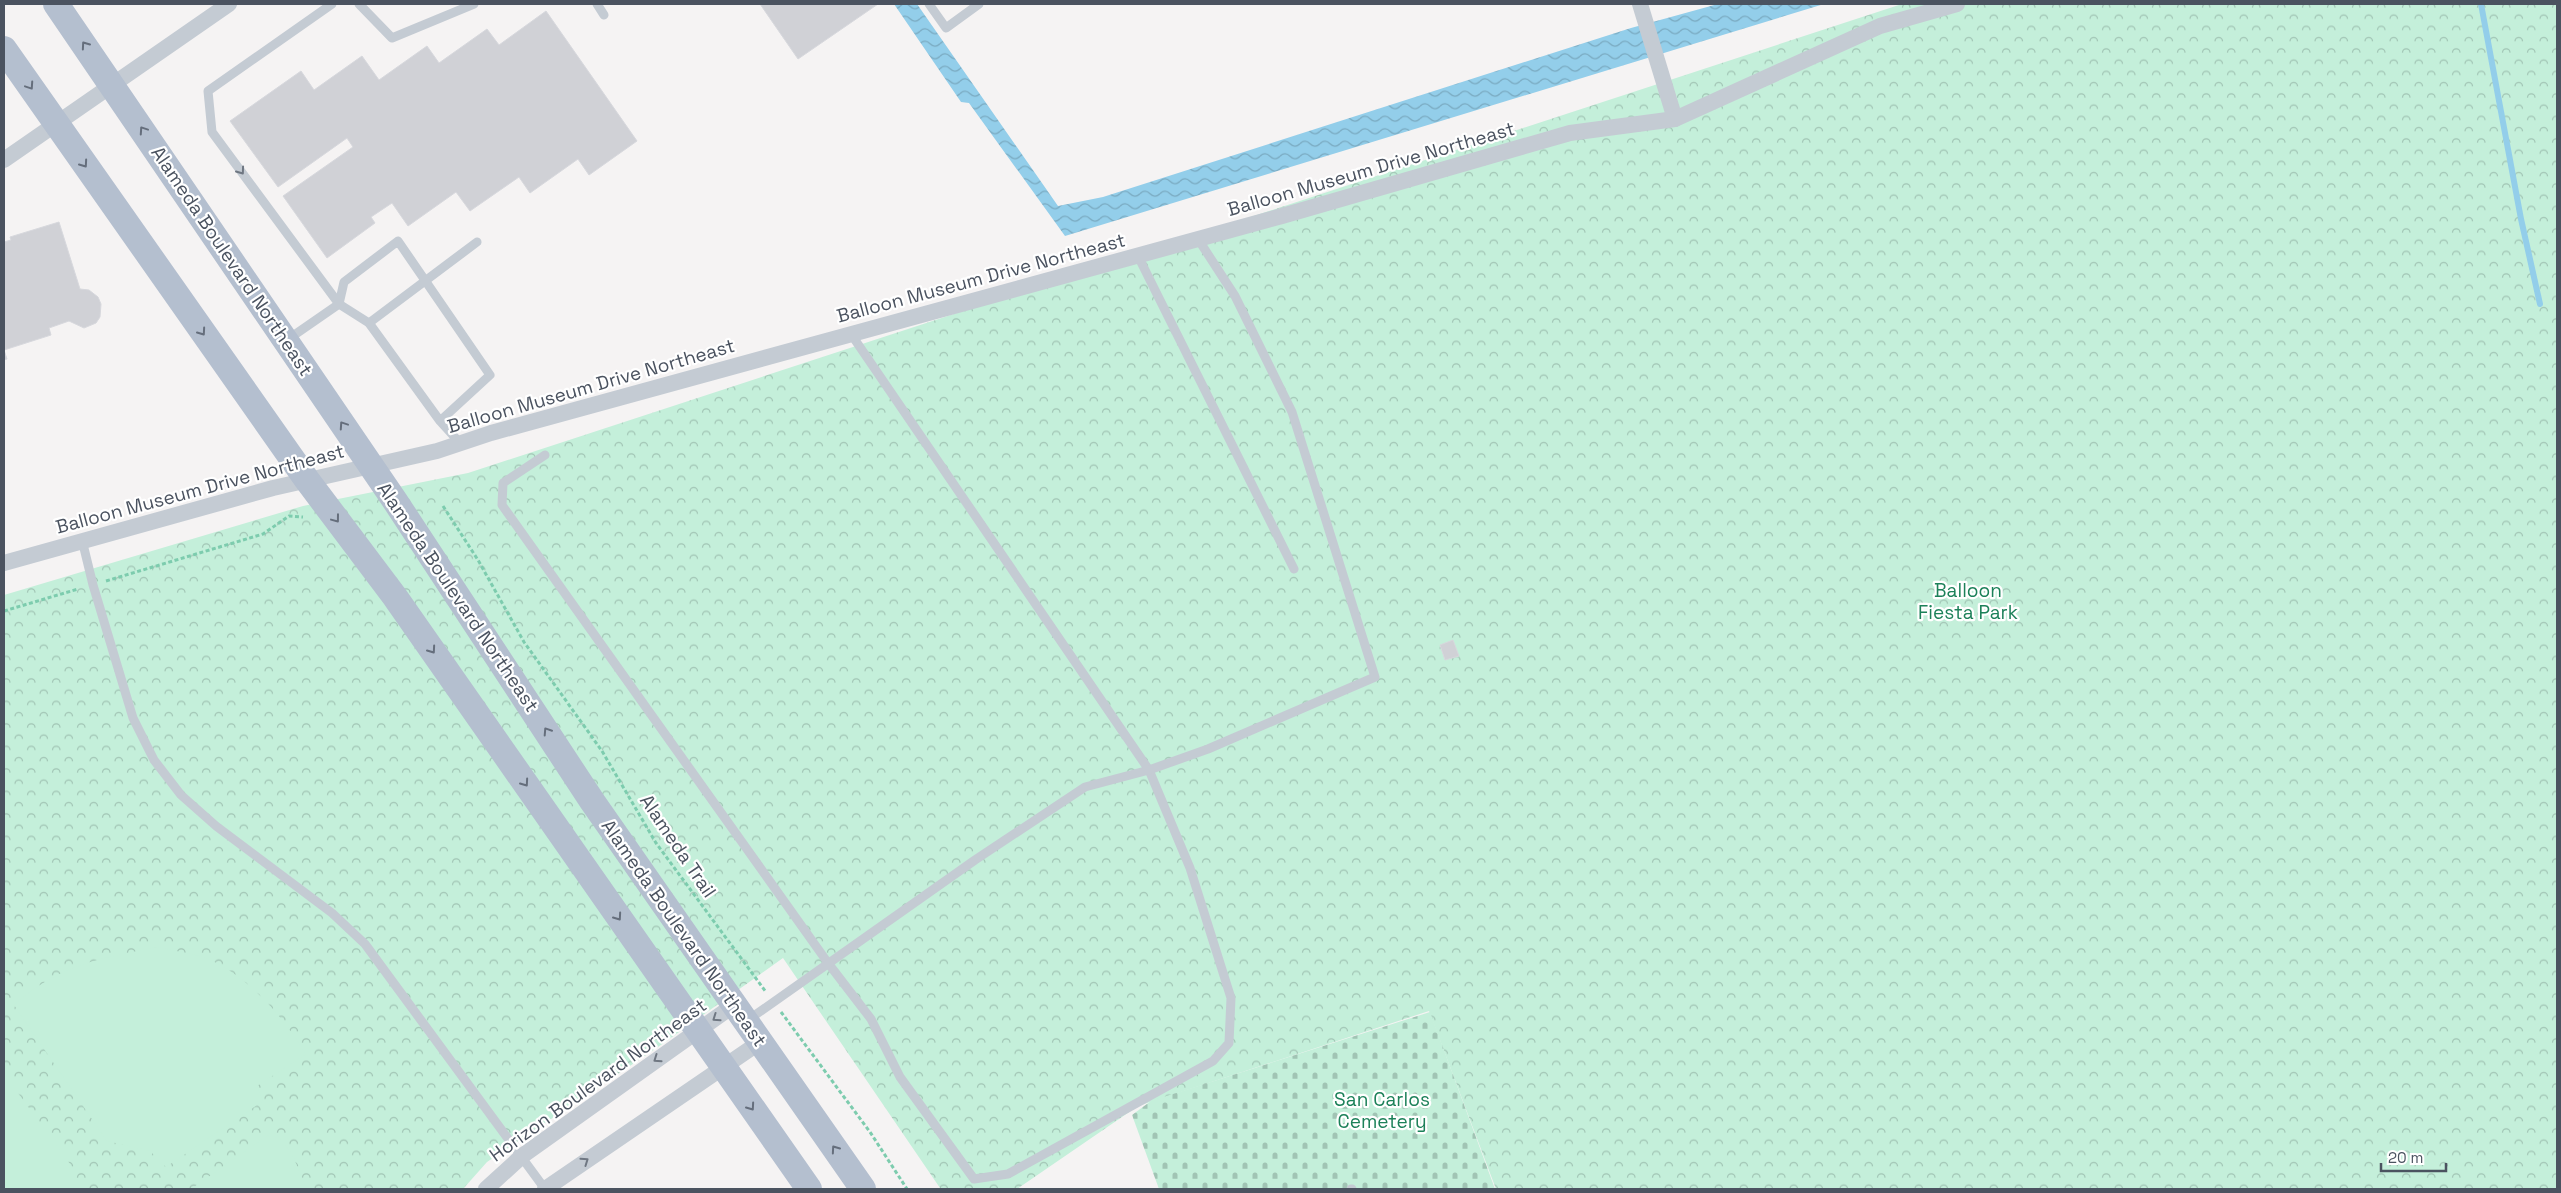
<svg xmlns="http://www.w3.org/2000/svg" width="2561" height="1193" viewBox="0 0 2561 1193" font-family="'Space Grotesk',sans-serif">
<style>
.forest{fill:url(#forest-crowns)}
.cemetery{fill:url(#cemetery-stones)}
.pitch{fill:#c4efda}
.water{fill:url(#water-waves)}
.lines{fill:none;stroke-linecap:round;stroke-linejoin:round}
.stream{stroke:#93ceea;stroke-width:6}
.building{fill:#d0d1d6;stroke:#d7d8dd}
.path{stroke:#7dccae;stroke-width:3;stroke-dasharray:4 2.5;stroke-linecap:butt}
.service{stroke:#c4cbd3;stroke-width:9}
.minor{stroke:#c4cbd3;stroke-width:16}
.primary{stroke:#b4bfcf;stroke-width:26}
.oneway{stroke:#656e7c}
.oneway2{stroke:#6f7782}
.labels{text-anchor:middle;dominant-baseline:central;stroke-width:4.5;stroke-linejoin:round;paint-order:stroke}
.street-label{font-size:19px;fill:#4b5360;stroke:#fff}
.park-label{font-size:19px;fill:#1c8159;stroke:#fff}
</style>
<defs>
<pattern id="forest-crowns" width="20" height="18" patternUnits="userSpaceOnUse" patternTransform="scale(1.25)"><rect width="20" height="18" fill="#c4efda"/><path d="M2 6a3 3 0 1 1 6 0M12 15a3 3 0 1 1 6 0" fill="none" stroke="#a1c4b4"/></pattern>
<pattern id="cemetery-stones" width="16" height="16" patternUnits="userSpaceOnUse" patternTransform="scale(1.25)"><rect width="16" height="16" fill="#c4efda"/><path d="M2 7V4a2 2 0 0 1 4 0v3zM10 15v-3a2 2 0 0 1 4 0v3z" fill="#a1c4b4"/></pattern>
<pattern id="water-waves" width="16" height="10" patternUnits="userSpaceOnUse" patternTransform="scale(1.25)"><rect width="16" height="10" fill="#93ceea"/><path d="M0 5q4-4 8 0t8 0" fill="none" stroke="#7aaac1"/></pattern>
</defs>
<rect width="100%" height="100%" fill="#f5f3f3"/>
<polygon class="forest" points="1902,4 2557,4 2557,1189 1496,1189 1429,1011 1138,1106 1017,1189 943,1189 940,1188 783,958 658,1047 487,1162 463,1189 4,1189 4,595 303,506 468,473"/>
<polygon class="cemetery" points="1430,1012 1495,1189 1159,1189 1132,1115 1151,1101"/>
<g class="pitch">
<path d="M157,947c16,4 37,6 53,13 39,17 74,58 96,94l-49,32 6,15 -97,66 -16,-16 -43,-10 -93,-136c46,-41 85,-46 143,-58z"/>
<polygon points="4,1074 76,1172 73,1189 4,1189"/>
<polygon points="274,1131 292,1154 307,1189 191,1189"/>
</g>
<polygon class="water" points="894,4 917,4 1058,206 1103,197 1631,28 1718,4 1824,4 1065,236 969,103 961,102"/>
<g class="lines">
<polyline class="stream" points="2481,4 2521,219 2540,304"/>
</g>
<g class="building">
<polygon points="760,4 878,4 798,59"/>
<polygon points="546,11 637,141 589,175 578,159 530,193 519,177 470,211 456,192 408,226 392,203 371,217 375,223 327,258 283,196 353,147 347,138 278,187 230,121 301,71 314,90 362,56 379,80 427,46 439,63 487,29 499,45"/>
<polygon points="59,222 80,289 89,290 98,297 101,304 100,317 96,323 84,328 69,321 49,328 51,335 4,350 7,359 4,360 4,242 11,240 10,237"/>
<polygon points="1453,640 1459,656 1445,660 1440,645"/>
</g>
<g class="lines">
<g class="path">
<polyline points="443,506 478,560 524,642 602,751 656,843 766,992"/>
<polyline points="106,581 263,534 289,516 303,517"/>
<polyline points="4,611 78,589"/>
<polyline points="781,1012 870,1132 907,1189"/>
</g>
<g class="service">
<polyline points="359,4 392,38 474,4"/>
<polyline points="597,4 604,15"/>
<polyline points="929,4 946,28 979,4"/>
<polyline points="1138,256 1294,569"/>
<polyline points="369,323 477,242"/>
<polyline points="287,340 339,304 212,132 208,91 332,4"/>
<polyline points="440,421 490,375 398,241 344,282 339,304 369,323 440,421 460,443"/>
<polyline points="545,455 503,483 502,505 828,963 871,1019 900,1077 974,1179 1008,1174 1213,1061 1229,1043 1231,998 1190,868 1149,770 851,334"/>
<polyline points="82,540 93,585 133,718 154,760 181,795 216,826 332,913 365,944 545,1189"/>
<polyline points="748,1020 975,860 1085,787 1149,770 1208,749 1375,677 1292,412 1235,296 1198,239"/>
<polyline points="1351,1189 1352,1189"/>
</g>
<g class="minor">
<polyline points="1640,4 1675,119"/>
<polyline points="4,160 229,4"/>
<polyline points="4,563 273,488 437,451 491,433 1282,216 1570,133 1675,119 1880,26 1957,4"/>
<polyline points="486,1189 522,1156 734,1005"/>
<polyline points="545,1189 760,1042"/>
</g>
<g class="primary">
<polyline points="56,4 395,501 592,801 863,1189"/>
<polyline points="4,49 307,480 395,597 809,1189"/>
</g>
</g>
<defs><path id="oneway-chevron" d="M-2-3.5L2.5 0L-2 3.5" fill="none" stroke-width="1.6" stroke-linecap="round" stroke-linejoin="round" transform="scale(1.25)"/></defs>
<g class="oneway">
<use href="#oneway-chevron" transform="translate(85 45) rotate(-125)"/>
<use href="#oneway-chevron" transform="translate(30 86) rotate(56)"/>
<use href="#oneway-chevron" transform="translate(143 130) rotate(-124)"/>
<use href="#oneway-chevron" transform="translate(84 164) rotate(55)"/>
<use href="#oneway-chevron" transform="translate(202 332) rotate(55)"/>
<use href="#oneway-chevron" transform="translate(343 425) rotate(-124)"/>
<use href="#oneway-chevron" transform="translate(336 519) rotate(53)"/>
<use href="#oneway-chevron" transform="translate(432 650) rotate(55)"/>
<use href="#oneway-chevron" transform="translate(547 731) rotate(-123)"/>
<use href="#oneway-chevron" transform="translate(525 783) rotate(55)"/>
<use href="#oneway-chevron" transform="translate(618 917) rotate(55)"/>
<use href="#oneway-chevron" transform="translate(751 1107) rotate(55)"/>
<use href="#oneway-chevron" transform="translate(835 1149) rotate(-125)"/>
</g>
<g class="oneway2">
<use href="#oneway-chevron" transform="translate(241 171) rotate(54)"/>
<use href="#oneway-chevron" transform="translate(716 1018) rotate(145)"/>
<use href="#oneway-chevron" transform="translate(657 1059) rotate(145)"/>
<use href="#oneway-chevron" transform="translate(585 1161) rotate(-35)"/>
</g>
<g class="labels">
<g class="street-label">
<text transform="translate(1371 169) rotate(-16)">Balloon Museum Drive Northeast</text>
<text transform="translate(232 261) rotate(56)">Alameda Boulevard Northeast</text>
<text transform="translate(981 278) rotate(-15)">Balloon Museum Drive Northeast</text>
<text transform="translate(591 386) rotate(-16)">Balloon Museum Drive Northeast</text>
<text transform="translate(200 489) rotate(-15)">Balloon Museum Drive Northeast</text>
<text transform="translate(458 597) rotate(56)">Alameda Boulevard Northeast</text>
<text transform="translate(678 846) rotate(56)">Alameda Trail</text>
<text transform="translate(684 933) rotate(55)">Alameda Boulevard Northeast</text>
<text transform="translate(598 1080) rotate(-36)">Horizon Boulevard Northeast</text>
</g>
<g class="park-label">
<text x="1968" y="590">Balloon<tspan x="1968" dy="22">Fiesta Park</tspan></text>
<text x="1382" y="1099">San Carlos<tspan x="1382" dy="22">Cemetery</tspan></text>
</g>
</g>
<rect width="2561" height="1193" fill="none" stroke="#4b5360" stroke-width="10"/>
<path d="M2381 1163v8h65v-8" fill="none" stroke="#4b5360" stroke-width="2.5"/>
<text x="2388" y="1163" font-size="15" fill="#4b5360" stroke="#ffffff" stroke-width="4" paint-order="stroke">20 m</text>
</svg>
